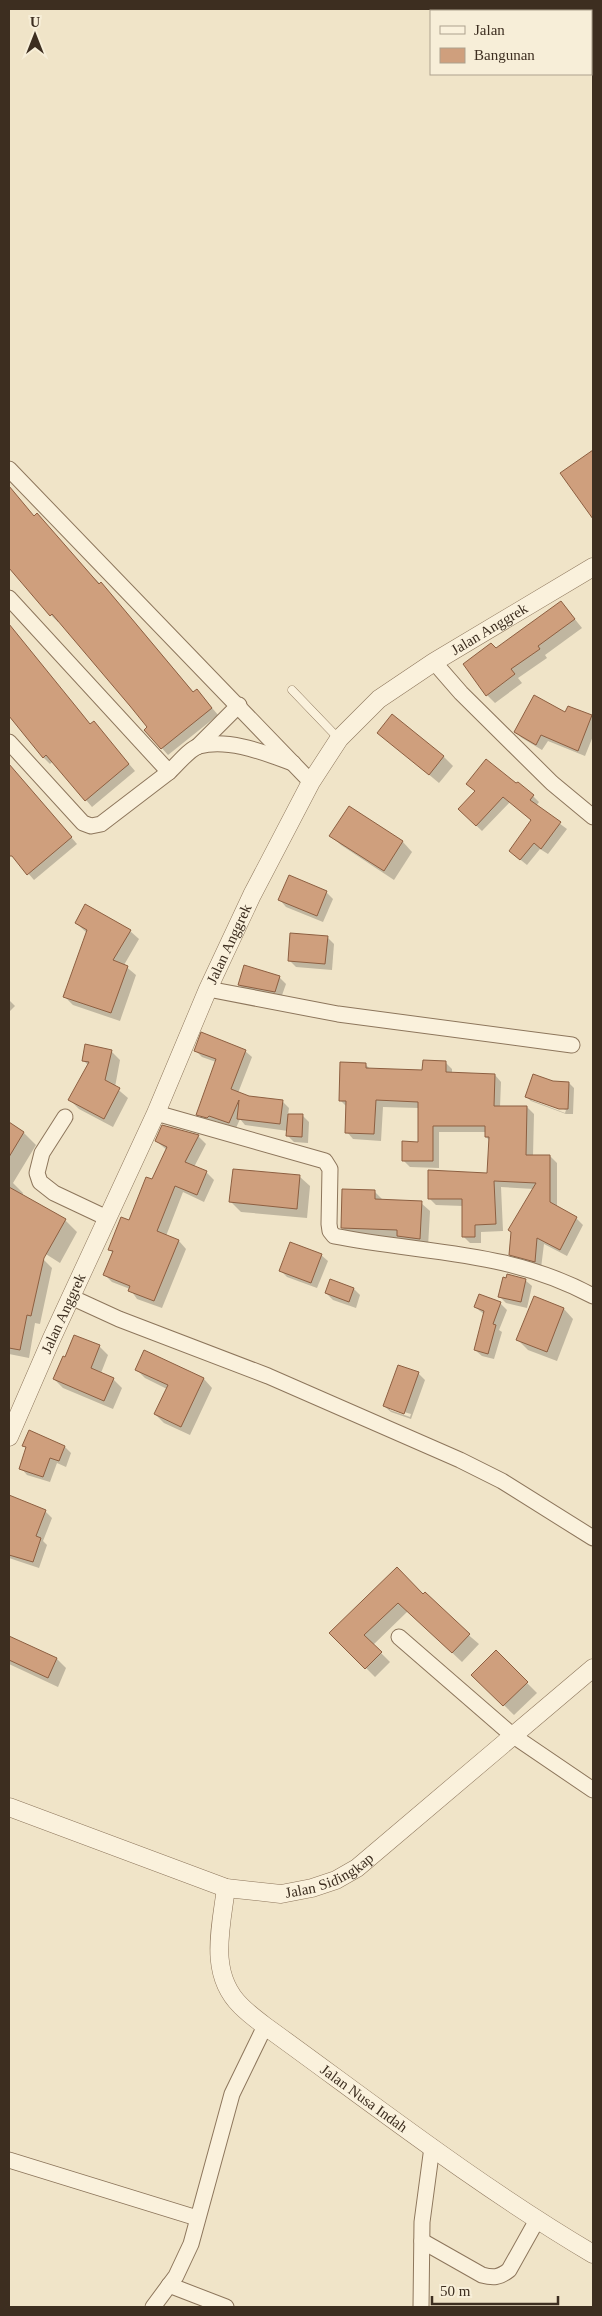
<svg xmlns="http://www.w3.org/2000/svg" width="602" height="2316" viewBox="0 0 602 2316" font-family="'Times New Roman',serif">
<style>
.shadow{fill:#0003;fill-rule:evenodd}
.building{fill:#cf9f7d;stroke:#8d5f41}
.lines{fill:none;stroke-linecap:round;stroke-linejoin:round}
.service-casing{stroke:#8d765c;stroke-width:9}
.minor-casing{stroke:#8d765c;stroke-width:17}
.tertiary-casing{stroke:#8d765c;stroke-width:19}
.service{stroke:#faf1dc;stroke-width:8}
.minor{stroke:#faf1dc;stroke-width:15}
.tertiary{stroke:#faf1dc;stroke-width:18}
.labels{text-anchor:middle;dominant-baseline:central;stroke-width:4;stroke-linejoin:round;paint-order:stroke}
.street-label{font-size:15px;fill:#3d2e20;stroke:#f7eed8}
</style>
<rect width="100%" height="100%" fill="#f0e4c8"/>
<g class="shadow">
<polygon points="593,453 593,516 562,473"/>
<polygon points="9,498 34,517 114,598 194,693 203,697 218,715 168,755 146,730 149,728 59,620 58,622 51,615 9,567"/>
<polygon points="561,602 582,628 545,655 547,658 518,678 522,683 495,703 487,695 496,649"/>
<polygon points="15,634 91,726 100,730 135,771 92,807 53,761 50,764 43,757 9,716 9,640"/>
<polygon points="569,707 593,717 593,736 585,756 548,741 542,750 522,738 515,732 566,714"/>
<polygon points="379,733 443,756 453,766 439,783"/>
<polygon points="9,769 20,778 77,844 34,880 9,851"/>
<polygon points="476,792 533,796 539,802 536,806 567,829 548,854 540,849 527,865 517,857 532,821 510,802 482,831 459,809"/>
<polygon points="350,808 403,842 412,852 394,880 341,845 331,836"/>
<polygon points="326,892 333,899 323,922 286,907 280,900"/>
<polygon points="76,923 130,931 139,939 124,965 136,975 120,1021 73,1005 64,996 87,933"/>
<polygon points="327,937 334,944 332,970 296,967 289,960"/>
<polygon points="279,977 286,984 281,998 245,991 239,985"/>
<polygon points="9,1000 15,1006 9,1012"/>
<polygon points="195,1050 245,1051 252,1057 238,1093 249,1097 283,1102 289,1108 288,1115 303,1116 309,1122 308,1143 294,1142 288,1136 288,1131 245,1125 240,1119 236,1128 215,1121 214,1124 204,1121 198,1114 216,1062 202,1057"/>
<polygon points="111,1051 120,1060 115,1087 128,1098 113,1127 79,1109 70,1100 88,1065 83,1060"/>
<polygon points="445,1062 452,1069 452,1073 495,1075 501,1082 500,1107 527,1107 534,1114 533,1156 550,1156 557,1163 557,1207 576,1218 583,1225 567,1256 544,1244 541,1268 517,1261 510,1254 534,1189 501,1187 503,1231 481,1232 481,1243 470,1243 463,1236 463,1206 436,1205 429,1198 489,1175 490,1141 486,1137 486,1132 439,1132 439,1168 410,1167 403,1160 419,1143 419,1108 383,1107 381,1141 353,1139 347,1132 348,1108 340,1100 365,1064 371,1070 423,1071"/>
<path d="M553,1083h16l5,5 -1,26h-7l-35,-13 -5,-5zM531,1097l35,13 -1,3 -34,-13z"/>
<polygon points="9,1124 24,1133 36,1145 13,1183 23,1193 22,1196 65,1220 77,1232 60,1263 19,1237 9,1227"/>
<polygon points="198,1136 206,1144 194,1167 206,1172 214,1180 204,1202 183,1192 166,1236 179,1241 186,1249 162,1308 137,1299 130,1289 112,1282 105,1275 113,1253 109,1249 130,1222 167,1150 156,1141"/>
<polygon points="300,1177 310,1186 307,1218 241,1212 231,1202"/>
<polygon points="374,1191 383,1200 421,1203 430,1211 428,1247 407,1244 400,1238 351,1236 342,1227"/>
<polygon points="9,1252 43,1259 52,1268 40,1324 35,1323 29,1358 9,1354"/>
<polygon points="321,1255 328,1261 317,1288 287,1277 280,1270"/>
<polygon points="525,1280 532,1286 527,1308 506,1303 500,1297"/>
<polygon points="330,1281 354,1289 360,1295 356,1308 333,1300 326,1293"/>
<polygon points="535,1298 564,1309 573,1319 557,1361 528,1350 518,1340"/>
<polygon points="500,1303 507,1310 499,1330 502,1332 494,1359 482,1356 475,1350 485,1315 475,1307"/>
<polygon points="99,1346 108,1355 101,1373 113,1379 122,1388 113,1409 63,1388 54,1379"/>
<polygon points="145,1352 204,1379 212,1388 190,1435 164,1423 155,1414 167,1389 145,1378 136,1369"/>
<path d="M418,1373l7,7 -14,39 -20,-7 -7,-6zM390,1408l21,6 -1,3 -20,-7z"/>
<polygon points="29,1432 65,1447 71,1453 66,1467 57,1463 50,1482 27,1475 21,1468 27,1449 24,1445"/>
<polygon points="9,1497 45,1511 52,1518 43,1541 47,1545 39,1568 9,1558"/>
<polygon points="397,1569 423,1596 479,1644 462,1662 408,1611 373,1645 390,1662 375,1677 331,1633"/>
<polygon points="9,1637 57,1659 66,1668 58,1687 9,1664"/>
<polygon points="496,1652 537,1693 514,1715 473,1675"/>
</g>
<g class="building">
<polygon points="593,450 593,519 560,473"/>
<polygon points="9,486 34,516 37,513 99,584 101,582 193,692 197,689 212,708 161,749 144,730 147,727 130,706 52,614 50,616 9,568"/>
<polygon points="561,601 575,619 538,646 540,649 511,669 515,674 486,696 463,664 491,643 496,648"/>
<polygon points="9,624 82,714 90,724 94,721 129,764 85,801 46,755 43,758 9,716"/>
<polygon points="534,695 565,712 568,706 592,715 578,751 541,735 536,745 514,732"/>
<polygon points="392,714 444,756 429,775 377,733"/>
<polygon points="486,759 516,783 518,782 534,795 530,800 561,822 541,849 534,843 520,860 509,851 531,820 503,797 476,826 458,809 475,791 466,784"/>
<polygon points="9,764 72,837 27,875 12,856 9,856"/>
<polygon points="349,806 403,841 384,871 329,836"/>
<polygon points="289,875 327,891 317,916 278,900"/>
<polygon points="85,904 131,930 113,960 128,966 111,1013 63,997 87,930 75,923"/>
<polygon points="290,933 328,936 325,964 288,961"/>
<polygon points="244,965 280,976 275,992 238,985"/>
<polygon points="201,1032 246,1050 231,1089 249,1096 283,1100 280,1124 237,1119 239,1100 229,1123 209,1116 207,1118 196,1115 216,1059 194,1051"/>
<polygon points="85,1044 112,1050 105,1080 120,1088 104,1119 68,1100 89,1062 82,1061"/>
<polygon points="423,1060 446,1061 446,1072 495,1074 494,1106 527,1106 526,1155 550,1155 550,1202 577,1217 560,1250 537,1238 535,1262 509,1255 511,1232 508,1230 536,1183 494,1181 496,1224 475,1225 475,1237 462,1237 462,1199 428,1199 428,1170 487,1173 489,1137 485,1137 485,1126 433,1126 433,1161 402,1161 402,1141 418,1142 418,1102 376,1100 374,1134 345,1133 346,1101 339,1101 340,1062 366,1063 366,1068 422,1070"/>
<polygon points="533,1074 553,1081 569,1082 568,1109 559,1109 525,1097"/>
<polygon points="288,1114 303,1114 302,1137 286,1136"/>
<polygon points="9,1122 24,1132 9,1157"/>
<polygon points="162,1125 199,1135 185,1162 207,1171 197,1195 175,1186 157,1231 179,1240 154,1301 128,1291 130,1286 103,1275 113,1251 108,1250 121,1217 129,1220 146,1177 152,1179 167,1147 155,1141"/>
<polygon points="233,1169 300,1175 297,1209 229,1202"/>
<polygon points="9,1187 66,1219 44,1258 31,1316 27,1315 20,1350 9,1348"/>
<polygon points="342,1189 375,1190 375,1199 422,1201 420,1239 397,1236 397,1230 341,1228"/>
<polygon points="290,1242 322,1254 311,1283 279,1271"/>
<polygon points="507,1274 526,1279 521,1302 498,1297 503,1277 506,1278"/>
<polygon points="330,1279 354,1288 349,1302 325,1293"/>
<polygon points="479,1294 501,1302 493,1324 496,1325 488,1354 474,1350 484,1311 474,1307"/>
<polygon points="534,1296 564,1308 547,1352 516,1340"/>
<polygon points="74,1335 100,1345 91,1368 114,1378 104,1401 53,1379 63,1356 65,1357"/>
<polygon points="144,1350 204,1378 181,1427 154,1414 168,1385 135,1370"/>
<polygon points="398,1365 419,1372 404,1414 383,1406"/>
<polygon points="29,1430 65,1446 59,1461 50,1458 43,1477 19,1469 26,1447 22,1446"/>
<polygon points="9,1495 46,1510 36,1536 41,1538 33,1562 9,1555"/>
<polygon points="397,1567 423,1594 425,1592 470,1634 452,1653 398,1603 364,1635 382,1652 365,1669 329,1633"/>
<polygon points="9,1636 57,1658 48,1678 9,1660"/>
<polygon points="496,1650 528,1682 503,1706 471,1675"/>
</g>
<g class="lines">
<g class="service-casing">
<polyline id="service" points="292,690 339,739"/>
</g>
<g class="minor-casing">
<g id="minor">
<polyline points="9,469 311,782"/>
<path d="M9,598l160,174c8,-7 20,-23 30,-26 30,-8 66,7 94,17"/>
<polyline points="434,662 461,693 552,783 593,817"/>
<polyline points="9,742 83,823 91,826 101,824 169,772"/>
<polyline points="197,747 239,705"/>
<polyline points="208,989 338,1014 572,1045"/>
<path d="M156,1113l169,48 5,8 -1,55 1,7 4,5c91,18 174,14 259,60"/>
<polyline points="65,1117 42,1153 37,1173 40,1182 54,1193 107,1218"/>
<polyline points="71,1297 119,1319 268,1376 460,1460 502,1481 593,1538"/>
<polyline points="399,1637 512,1735 593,1790"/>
<polyline points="9,2160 197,2218"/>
<path d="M422,2241l60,34c11,3 17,3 27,-5l28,-50"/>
<polyline points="169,2285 226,2307"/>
<polyline points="153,2307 176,2276 191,2244 232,2094 265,2026"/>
<polyline points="421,2307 422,2222 432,2147"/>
</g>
</g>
<g class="tertiary-casing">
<g id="tertiary">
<path id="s1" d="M9,1437l42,-97 105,-227 52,-124 44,-94 59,-113 28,-43 40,-40 55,-37 159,-95"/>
<path id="s2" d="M9,1807l217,81 55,6 31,-6 24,-8 21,-12 236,-200"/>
<path id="s3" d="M226,1888c-5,40 -18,86 15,118 7,7 16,14 24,20 108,78 213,160 328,228"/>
</g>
</g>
<use href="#service" class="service"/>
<use href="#minor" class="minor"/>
<use href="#tertiary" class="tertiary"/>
</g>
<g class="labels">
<g class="street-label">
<text stroke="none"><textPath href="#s1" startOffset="960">Jalan Anggrek</textPath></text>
<text stroke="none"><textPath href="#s1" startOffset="540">Jalan Anggrek</textPath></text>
<text stroke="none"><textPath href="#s1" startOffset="135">Jalan Anggrek</textPath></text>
<text stroke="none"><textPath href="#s2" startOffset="339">Jalan Sidingkap</textPath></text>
<text stroke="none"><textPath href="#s3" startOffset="278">Jalan Nusa Indah</textPath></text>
</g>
</g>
<rect width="602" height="2316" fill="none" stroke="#3d2e20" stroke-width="20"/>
<rect x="430" y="10" width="162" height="65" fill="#f7eed8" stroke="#ada18e"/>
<rect x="440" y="26" width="25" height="8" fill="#faf1dc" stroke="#ada18e"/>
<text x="474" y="35" font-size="15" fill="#3d2e20">Jalan</text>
<rect x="440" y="48" width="25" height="15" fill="#cf9f7d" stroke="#ada18e"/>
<text x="474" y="60" font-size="15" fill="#3d2e20">Bangunan</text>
<g transform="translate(35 35)" stroke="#f7eed8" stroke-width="4" paint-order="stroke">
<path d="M0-4L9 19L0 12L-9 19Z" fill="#3d2e20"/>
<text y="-8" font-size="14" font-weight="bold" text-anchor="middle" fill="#3d2e20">U</text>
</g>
<path d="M432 2296v8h126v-8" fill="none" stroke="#3d2e20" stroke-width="2.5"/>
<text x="440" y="2296" font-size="15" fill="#3d2e20" stroke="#f7eed8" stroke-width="4" paint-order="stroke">50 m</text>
</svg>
